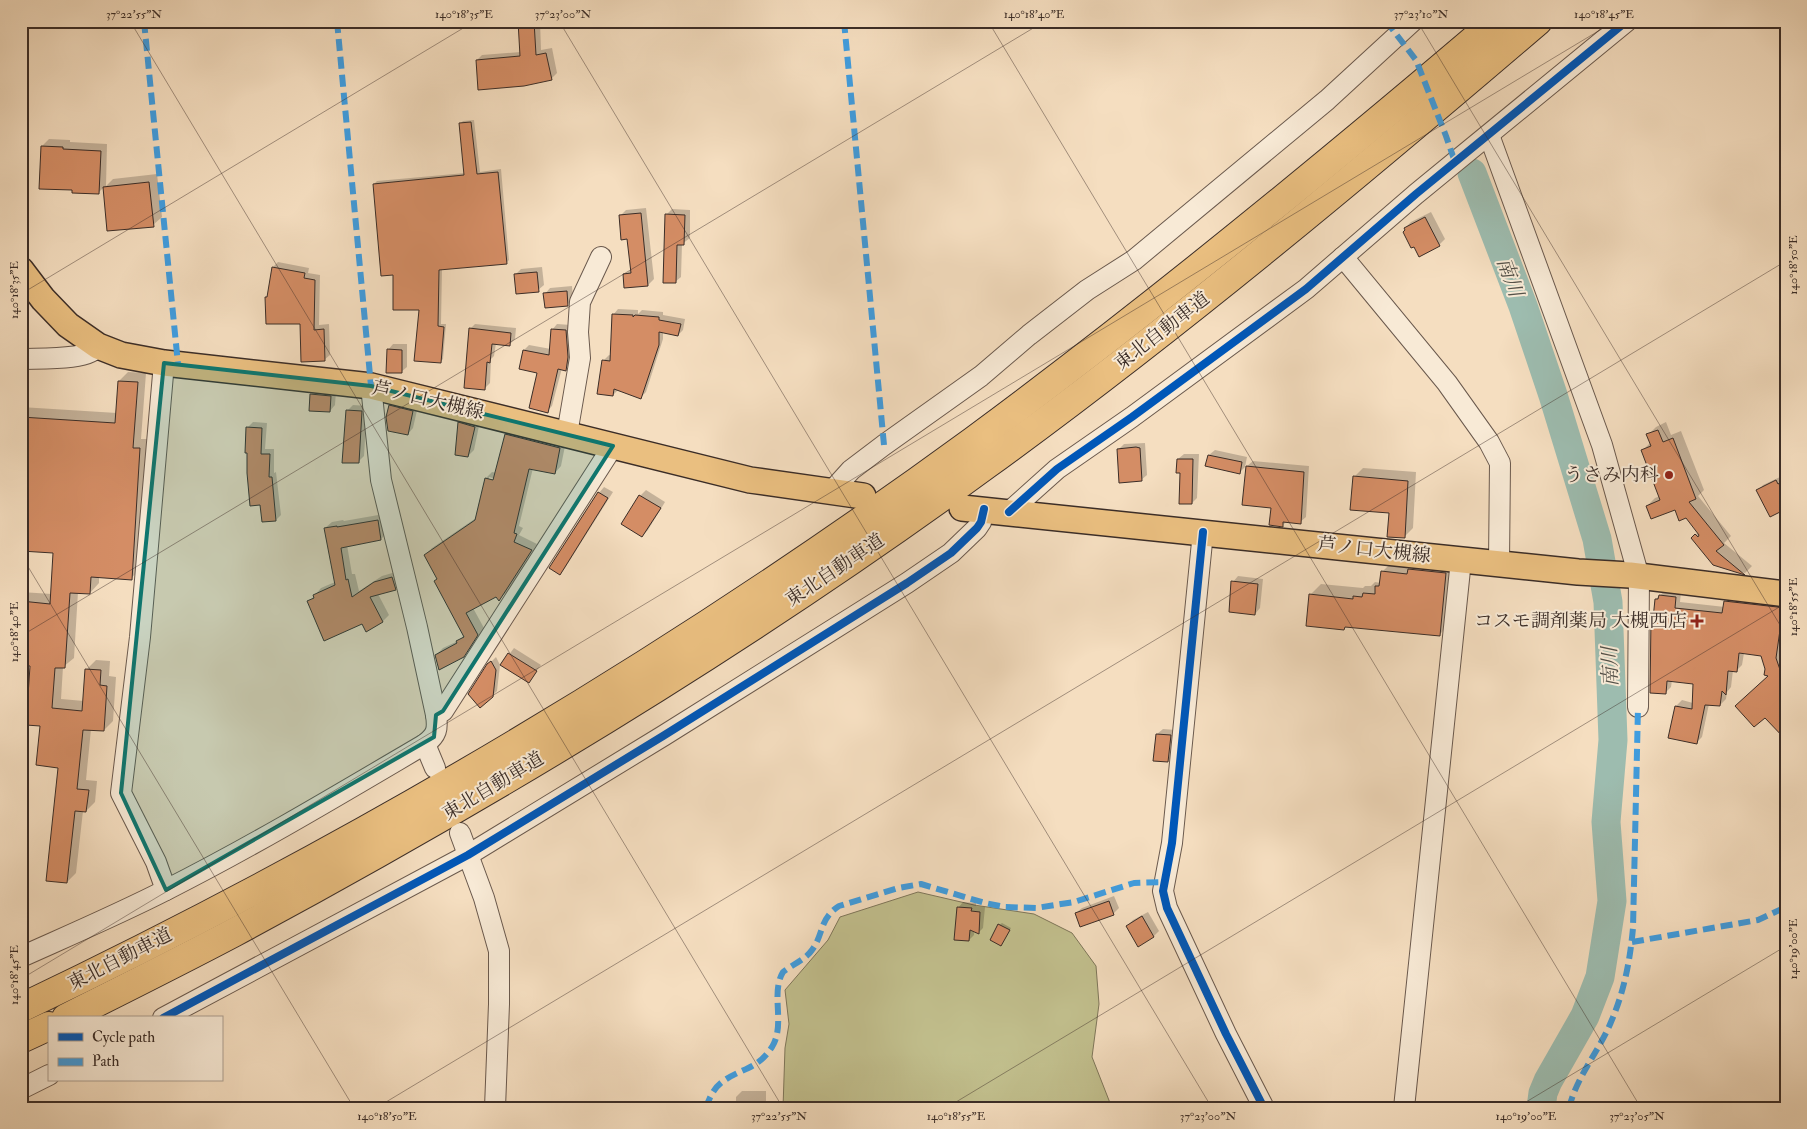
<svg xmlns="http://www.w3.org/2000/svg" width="1807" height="1129" viewBox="0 0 1807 1129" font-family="'IM FELL Double Pica','Noto Serif JP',serif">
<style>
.green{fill:#c2c08e;stroke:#7e765a}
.shadow{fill:#0003;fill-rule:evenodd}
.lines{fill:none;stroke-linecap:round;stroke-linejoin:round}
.river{stroke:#9dbcaf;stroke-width:29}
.building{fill:#d48d65;stroke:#3b2d27}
.minor-casing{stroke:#6a594d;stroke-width:22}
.major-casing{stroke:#3b2d27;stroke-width:28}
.highway-casing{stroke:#3b2d27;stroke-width:30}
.minor{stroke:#f8ead6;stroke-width:20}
.major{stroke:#eabf80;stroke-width:25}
.highway{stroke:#eabf80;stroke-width:28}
.quiet{stroke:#3f9de0;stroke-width:6;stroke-dasharray:12 6;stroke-linecap:butt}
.cycleway-casing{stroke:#f8ead6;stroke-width:11}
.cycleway{stroke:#0057b8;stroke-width:8}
.marked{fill:#0f766e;fill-opacity:0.2;stroke:#0f766e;stroke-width:4;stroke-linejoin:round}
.ticks{fill:none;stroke:#3b2d27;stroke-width:1;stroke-opacity:0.45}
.poi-dot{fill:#8f2418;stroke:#f8ead6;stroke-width:2}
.labels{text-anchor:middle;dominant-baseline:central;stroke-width:4;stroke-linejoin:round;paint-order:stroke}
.street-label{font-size:19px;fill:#3b2d27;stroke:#f8ead6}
.poi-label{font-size:19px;fill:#3b2d27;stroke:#f8ead6;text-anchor:end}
.water-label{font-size:20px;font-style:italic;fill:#545149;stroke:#f8ead6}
.neatline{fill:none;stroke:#3b2d27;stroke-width:2}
.ticks-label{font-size:12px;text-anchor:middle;fill:#3b2d27}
</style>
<rect width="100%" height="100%" fill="#f5dec0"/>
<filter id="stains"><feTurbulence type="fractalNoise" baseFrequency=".004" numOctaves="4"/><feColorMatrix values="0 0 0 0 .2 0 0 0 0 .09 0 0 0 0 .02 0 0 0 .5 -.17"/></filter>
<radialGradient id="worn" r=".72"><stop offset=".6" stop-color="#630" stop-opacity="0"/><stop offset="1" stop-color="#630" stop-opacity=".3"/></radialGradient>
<polygon class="green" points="918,892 974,905 1034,914 1072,933 1096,966 1099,1004 1092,1057 1112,1108 783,1108 785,1048 789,1024 785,990 828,940 840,917"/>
<g class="shadow">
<polygon points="520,21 540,21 541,50 552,48 557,73 552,78 524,85 477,60 482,55 521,52"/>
<polygon points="474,120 480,172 501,169 509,260 506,263 442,269 441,324 446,324 443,359 440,362 420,309 394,273 374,184 377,181 465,173 460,124 463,121"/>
<polygon points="49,139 70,140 70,142 107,144 106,186 113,179 157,174 162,217 153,225 104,187 98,193 42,146"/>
<polygon points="646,208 654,279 648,285 625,287 624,275 632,269 628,238 620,216 626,210"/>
<polygon points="672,209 690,210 690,238 682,244 681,277 675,282 666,215"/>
<polygon points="1431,212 1445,239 1439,245 1420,255 1405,228 1411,222"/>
<polygon points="278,262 309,268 308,273 320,275 319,325 329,324 330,355 324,360 301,322 266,297 268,295 273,267"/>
<polygon points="542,267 544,285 538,290 515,275 521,269"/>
<polygon points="572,286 573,299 567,305 545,294 550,288"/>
<polygon points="618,309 638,310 638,314 642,310 663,312 663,315 685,319 683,330 678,335 663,332 663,339 646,392 641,397 618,390 613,395 603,361 609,355 612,356 613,315"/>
<polygon points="475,324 516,328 515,339 510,344 496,343 494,356 491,359 490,383 484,389 470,329"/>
<polygon points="557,324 571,325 570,364 565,369 562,368 552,406 547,411 539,372 524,350 529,345 551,349 552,330"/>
<polygon points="393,344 407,344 407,367 401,372 388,350"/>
<polygon points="128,372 146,373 141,439 149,439 141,569 131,578 99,576 99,583 90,593 78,592 74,658 63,667 61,699 84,701 86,670 96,660 110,661 109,676 116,677 113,721 104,730 91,729 86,780 97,781 95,802 86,811 83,811 76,873 67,882 60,767 41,725 31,665 21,664 21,592 52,594 54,552 21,550 21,407 117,413 119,381"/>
<polygon points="317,389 336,391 335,405 330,411 311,394"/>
<polygon points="395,400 418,406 413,428 408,434 390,406"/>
<polygon points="353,405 367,406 364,456 358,462 347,411"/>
<polygon points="465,417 480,421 474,450 468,456 459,423"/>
<polygon points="253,422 267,423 265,449 274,449 274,473 276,472 281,515 276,520 263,521 247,428"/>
<polygon points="1666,422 1671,435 1681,431 1704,490 1698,496 1731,536 1724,543 1752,566 1745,573 1714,564 1693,538 1698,532 1686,517 1676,508 1647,506 1655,498 1660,496 1642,451 1651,442 1648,435 1656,427"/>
<path d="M513,428l53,13 -5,25 -6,7 -22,-5 -14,58 4,2 -4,7 18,9 -31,49 -7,6 -3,-4 -23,13 11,20 -14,21 -7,7 -27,-1 7,-7 17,-8 4,-5 -26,-56 -13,-24 7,-7 44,-30 10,-40 6,-6 5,1 9,-38zM489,477l11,3 -1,2 -10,-2z"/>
<polygon points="1145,443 1147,475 1141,480 1119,449 1124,444"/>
<polygon points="1215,450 1247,457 1245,467 1239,473 1209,455"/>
<polygon points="1184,454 1199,454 1197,498 1192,503 1178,459"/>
<polygon points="1253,461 1309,466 1306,517 1300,522 1287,521 1282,526 1247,466"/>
<polygon points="1363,468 1416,472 1413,528 1404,537 1391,512 1354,477"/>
<polygon points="1782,476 1784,480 1786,478 1786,508 1758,491 1763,485"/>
<polygon points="604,487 613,492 565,568 560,574 599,493"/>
<polygon points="646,490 665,502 648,530 642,536 623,524 640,496"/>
<polygon points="384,514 388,532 381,539 347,545 352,574 355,574 359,591 382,576 399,571 402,582 395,589 378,594 389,615 383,621 363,623 309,602 321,588 335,582 325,528 332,522 343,520 344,521"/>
<polygon points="1393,561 1456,562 1450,624 1439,635 1346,626 1344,628 1310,595 1321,584 1363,588 1365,586 1371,586 1375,582 1381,583 1382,572"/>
<polygon points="1238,576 1263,579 1260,608 1255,614 1233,582"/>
<polygon points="1666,590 1681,592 1680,602 1725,607 1726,602 1732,596 1786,602 1786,626 1782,652 1786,664 1786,739 1771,675 1766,669 1762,655 1744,653 1742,665 1736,671 1733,670 1731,687 1727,692 1726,699 1720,705 1709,704 1702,737 1696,743 1669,737 1676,706 1682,700 1693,703 1694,683 1672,680 1671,687 1665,693 1652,619 1654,616 1656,599"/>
<polygon points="514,648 541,665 529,681 502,664"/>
<polygon points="496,657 500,665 497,691 492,696 488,665"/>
<polygon points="1163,729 1176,730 1173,755 1168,761 1157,734"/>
<polygon points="1114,896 1119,908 1113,914 1076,913 1082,908"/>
<polygon points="963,902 976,903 976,906 985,907 983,928 978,933 974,931 974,935 969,940 958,908"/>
<polygon points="1148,912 1159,931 1154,936 1127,926 1133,920"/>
<polygon points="1002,923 1011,928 1001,945 999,925"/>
<polygon points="742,1091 766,1091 766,1108 736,1108 736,1097"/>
</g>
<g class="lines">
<polyline class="river" points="1472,173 1523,306 1553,395 1597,539 1608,602 1613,740 1606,822 1612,901 1600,977 1585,1016 1548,1081 1543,1093 1541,1108"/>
</g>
<g class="building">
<polygon points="518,21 534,21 536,55 546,53 552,80 524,86 478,90 476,60 520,56"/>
<polygon points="471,122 477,174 498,172 507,264 439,270 438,326 444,327 441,363 414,361 419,310 393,310 393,275 381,276 373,184 464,175 459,123"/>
<polygon points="41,146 63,147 63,149 101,151 99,194 72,193 72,190 39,189"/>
<polygon points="149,182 154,227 107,231 103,187"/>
<polygon points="641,213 648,286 624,288 623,274 631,273 627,239 621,240 619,215"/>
<polygon points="665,214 685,215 684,245 677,245 676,283 663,283"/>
<polygon points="1425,217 1440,246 1419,257 1414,247 1411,248 1403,232 1405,230 1404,228"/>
<polygon points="272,267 305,273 304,278 315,280 314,330 324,329 325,361 301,362 300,324 266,324 265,297 267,297"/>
<polygon points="537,272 539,292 516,294 514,274"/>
<polygon points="567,291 568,306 545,308 543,293"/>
<polygon points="612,314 633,315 633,317 635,315 659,317 659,320 681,324 678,336 659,332 659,345 641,399 614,389 613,396 597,394 602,360 610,361"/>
<polygon points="469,328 511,333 510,346 492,344 490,363 487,362 485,390 464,388"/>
<polygon points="551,329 566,330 568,357 566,371 558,369 548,413 529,408 537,373 519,369 523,350 549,355"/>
<polygon points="387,349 402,350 402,373 386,373"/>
<polygon points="118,381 138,382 133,448 140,448 132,580 91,577 90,594 70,593 65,668 55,668 52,708 82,711 85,669 101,670 100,685 107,686 104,731 83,730 77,789 89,790 86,812 75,811 67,883 46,881 58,768 36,765 40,726 26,725 30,666 21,665 21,601 50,604 53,553 21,551 21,417 115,423"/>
<polygon points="310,394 331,396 330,412 309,411"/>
<polygon points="389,405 413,411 408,435 388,431 386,417"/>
<polygon points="346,410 362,411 359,463 342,463"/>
<polygon points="458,422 475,427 468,457 455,455"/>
<polygon points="246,427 262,428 261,454 270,454 269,477 272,477 276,521 262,522 260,505 250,506 247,473 247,453 245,453"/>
<polygon points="1658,430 1663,442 1673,438 1696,499 1689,502 1724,545 1716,551 1745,575 1713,565 1691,538 1695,534 1698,537 1699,535 1686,518 1679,521 1675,510 1651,519 1646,506 1660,500 1641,450 1651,446 1646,434"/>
<polygon points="505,434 560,448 555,474 529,469 514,533 517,534 514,542 532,550 499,601 496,597 466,613 478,635 464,657 439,670 435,655 457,643 456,641 464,637 434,581 437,579 424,555 475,520 485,478 493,480"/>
<polygon points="1136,447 1140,448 1142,481 1119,483 1117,449"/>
<polygon points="1208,455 1242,462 1240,474 1205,466"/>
<polygon points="1177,459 1193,459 1192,504 1179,504 1180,473 1176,473"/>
<polygon points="1246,466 1304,472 1301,524 1283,522 1283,527 1269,525 1271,508 1242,505"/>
<polygon points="1353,476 1408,481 1405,538 1387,537 1389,513 1350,510"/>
<polygon points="1776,480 1778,484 1780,483 1786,494 1786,509 1770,517 1756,490"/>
<polygon points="598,492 608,498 560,575 549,568"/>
<polygon points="639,495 661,508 642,537 621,524"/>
<polygon points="378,520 381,540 341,548 346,580 348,579 352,597 374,582 392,577 396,590 370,597 383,622 366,632 362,624 324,641 307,601 314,598 313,595 335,585 324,528 337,526 337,527"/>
<polygon points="1408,569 1446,573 1440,636 1345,627 1344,630 1306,626 1309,594 1353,599 1353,596 1362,597 1363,593 1375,594 1375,586 1379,586 1381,571 1407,574"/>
<polygon points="1231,581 1258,584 1255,615 1229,612"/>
<polygon points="1659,595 1676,597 1675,608 1722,613 1724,601 1786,608 1786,626 1783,626 1782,631 1780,630 1776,658 1786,687 1786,740 1765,718 1754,727 1735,706 1768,676 1764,675 1765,669 1761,656 1739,653 1737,672 1728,671 1726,695 1722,691 1720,706 1705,705 1697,744 1668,738 1675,706 1692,709 1693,684 1667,681 1666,694 1650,693 1651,619 1653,619 1655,599 1658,599"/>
<polygon points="508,653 537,671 529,683 500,665"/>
<polygon points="491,661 496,670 493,697 480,708 468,694 487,664"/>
<polygon points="1156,734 1171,735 1168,762 1153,761"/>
<polygon points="1109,901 1114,915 1080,927 1075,913"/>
<polygon points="957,907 972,908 971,911 980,912 979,934 970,930 969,941 954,940"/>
<polygon points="1142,916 1154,937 1138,947 1126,926"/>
<polygon points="998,924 1010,930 1001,946 990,940"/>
</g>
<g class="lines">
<g class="minor-casing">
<g id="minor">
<polyline points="1489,135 1602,445 1639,577 1638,707"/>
<polyline points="1343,257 1447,383 1489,442 1500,463 1499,563"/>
<path d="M21,359c18,-1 68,2 77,-13"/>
<polyline points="164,363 140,637 121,793 156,862 166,890"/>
<polyline points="567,434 580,358 578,332 580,302 601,257"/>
<polyline points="832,491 851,470 884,445 981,376 1029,335 1087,290 1134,260 1327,100 1413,21"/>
<polyline points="1009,512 1057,469 1132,417 1306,289 1416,194 1627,21"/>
<polyline points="1203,532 1172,843 1163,891 1167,908 1226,1034 1264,1108"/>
<polyline points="436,715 443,711 613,446"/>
<polyline points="425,744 435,768"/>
<polyline points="460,833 484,898 499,951 499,1004 495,1108"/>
<path d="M21,957c49,-22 98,-43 145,-67 89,-45 174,-96 259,-146 12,-9 13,-15 11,-29l-19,-88 -36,-147 -10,-94"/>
<polyline points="163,1018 468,855 663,736 907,583 951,553 977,528 981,522 984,509"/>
<polyline points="21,1089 49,1075"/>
<polyline points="1404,1108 1461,560"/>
</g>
</g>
<g class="major-casing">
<g id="major">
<polyline points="21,270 43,299 68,325 98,346 121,355 164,363 371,386 750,480 863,496"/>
<polyline points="962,508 1578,572 1630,575 1786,594"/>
</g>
</g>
<g class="highway-casing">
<g id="highway">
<path d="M21,1008c333,-159 654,-349 952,-567 180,-133 353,-275 523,-420"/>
<path d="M66,1018c56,-28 112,-56 167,-85 261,-140 515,-294 753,-468 191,-139 372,-290 552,-444"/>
<polyline points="21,1039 49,1026"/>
</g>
</g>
<use href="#minor" class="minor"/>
<use href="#major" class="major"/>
<use href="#highway" class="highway"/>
<g class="quiet">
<polyline points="144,21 178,364"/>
<polyline points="337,21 371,386"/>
<polyline points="844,21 884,445"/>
<polyline points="1386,21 1416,60 1446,136 1455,162"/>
<polyline points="1632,942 1758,920 1786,907"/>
<path d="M706,1108c3,-10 8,-20 16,-26 19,-14 35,-12 50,-35 14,-23 -2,-53 11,-75 9,-7 23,-13 29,-22 12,-16 7,-31 27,-44l59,-18 23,-4 64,19 20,4 31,1 38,-6 60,-19 30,-1"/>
<path d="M1569,1108c8,-32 30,-57 42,-86 13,-30 19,-61 22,-94l5,-221"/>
</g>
<g class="cycleway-casing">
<g id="cycleway">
<polyline points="1009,512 1057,469 1132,417 1306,289 1416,194 1627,21"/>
<polyline points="1203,532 1172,843 1163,891 1167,908 1226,1034 1264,1108"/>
<polyline points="163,1018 468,855 663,736 907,583 951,553 977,528 981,522 984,509"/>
</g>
</g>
<use href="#cycleway" class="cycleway"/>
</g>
<path class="marked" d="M164,363l207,23 242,60 -170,265 -7,4 -2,22 -268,153 -45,-97z"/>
<path class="ticks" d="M130,21l653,1087M559,21l653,1087M988,21l653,1087M1417,21l369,614M21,294l454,-273M21,555l333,553M21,636l1024,-615M21,979l1594,-958M376,1108l1410,-847M946,1108l840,-505M1516,1108l270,-162"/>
<g class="poi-dot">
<circle cx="1669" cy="475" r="5"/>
<path d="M1694.5 613.5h5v5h5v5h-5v5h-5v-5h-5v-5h5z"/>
</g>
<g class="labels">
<g class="street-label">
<text transform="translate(1162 331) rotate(-38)">東北自動車道</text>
<text transform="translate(428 400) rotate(13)">芦ノ口大槻線</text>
<text transform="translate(1374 550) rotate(6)">芦ノ口大槻線</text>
<text transform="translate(835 570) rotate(-34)">東北自動車道</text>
<text transform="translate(493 786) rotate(-31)">東北自動車道</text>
<text transform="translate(120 959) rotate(-27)">東北自動車道</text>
</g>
<g class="poi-label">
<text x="1659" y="475">うさみ内科</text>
<text x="1687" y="621">コスモ調剤薬局 大槻西店</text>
</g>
<g class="water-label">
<text transform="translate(1510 277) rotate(70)">南川</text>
<text transform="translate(1610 667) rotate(-92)">南川</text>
</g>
</g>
<rect width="1807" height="1129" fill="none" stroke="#f5dec0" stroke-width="55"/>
<rect x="48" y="1016" width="175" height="65" fill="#f8ead6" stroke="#ac9e90"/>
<rect x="58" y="1033" width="25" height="8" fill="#0057b8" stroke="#ac9e90"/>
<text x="92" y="1042" font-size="15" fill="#3b2d27">Cycle path</text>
<rect x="58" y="1058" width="25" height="8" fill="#3f9de0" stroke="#ac9e90"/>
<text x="92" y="1066" font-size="15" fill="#3b2d27">Path</text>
<rect x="28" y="28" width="1752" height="1074" class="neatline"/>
<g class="ticks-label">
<text x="134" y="18">37°22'55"N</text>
<text x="464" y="18">140°18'35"E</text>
<text x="563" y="18">37°23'00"N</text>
<text x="1034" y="18">140°18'40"E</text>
<text x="1421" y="18">37°23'10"N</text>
<text x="1604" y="18">140°18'45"E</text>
<text transform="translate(1793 265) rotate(-90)" y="4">140°18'50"E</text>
<text transform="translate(14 290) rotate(-90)" y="4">140°18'35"E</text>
<text transform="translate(1793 607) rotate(-90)" y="4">140°18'55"E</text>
<text transform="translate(14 632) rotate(-90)" y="4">140°18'40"E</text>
<text transform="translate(1793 949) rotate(-90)" y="4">140°19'00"E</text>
<text transform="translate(14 975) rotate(-90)" y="4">140°18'45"E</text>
<text x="387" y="1120">140°18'50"E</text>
<text x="779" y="1120">37°22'55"N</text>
<text x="956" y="1120">140°18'55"E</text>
<text x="1208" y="1120">37°23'00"N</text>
<text x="1526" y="1120">140°19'00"E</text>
<text x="1637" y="1120">37°23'05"N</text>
</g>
<rect width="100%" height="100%" filter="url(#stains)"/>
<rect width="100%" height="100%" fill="url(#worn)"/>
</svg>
